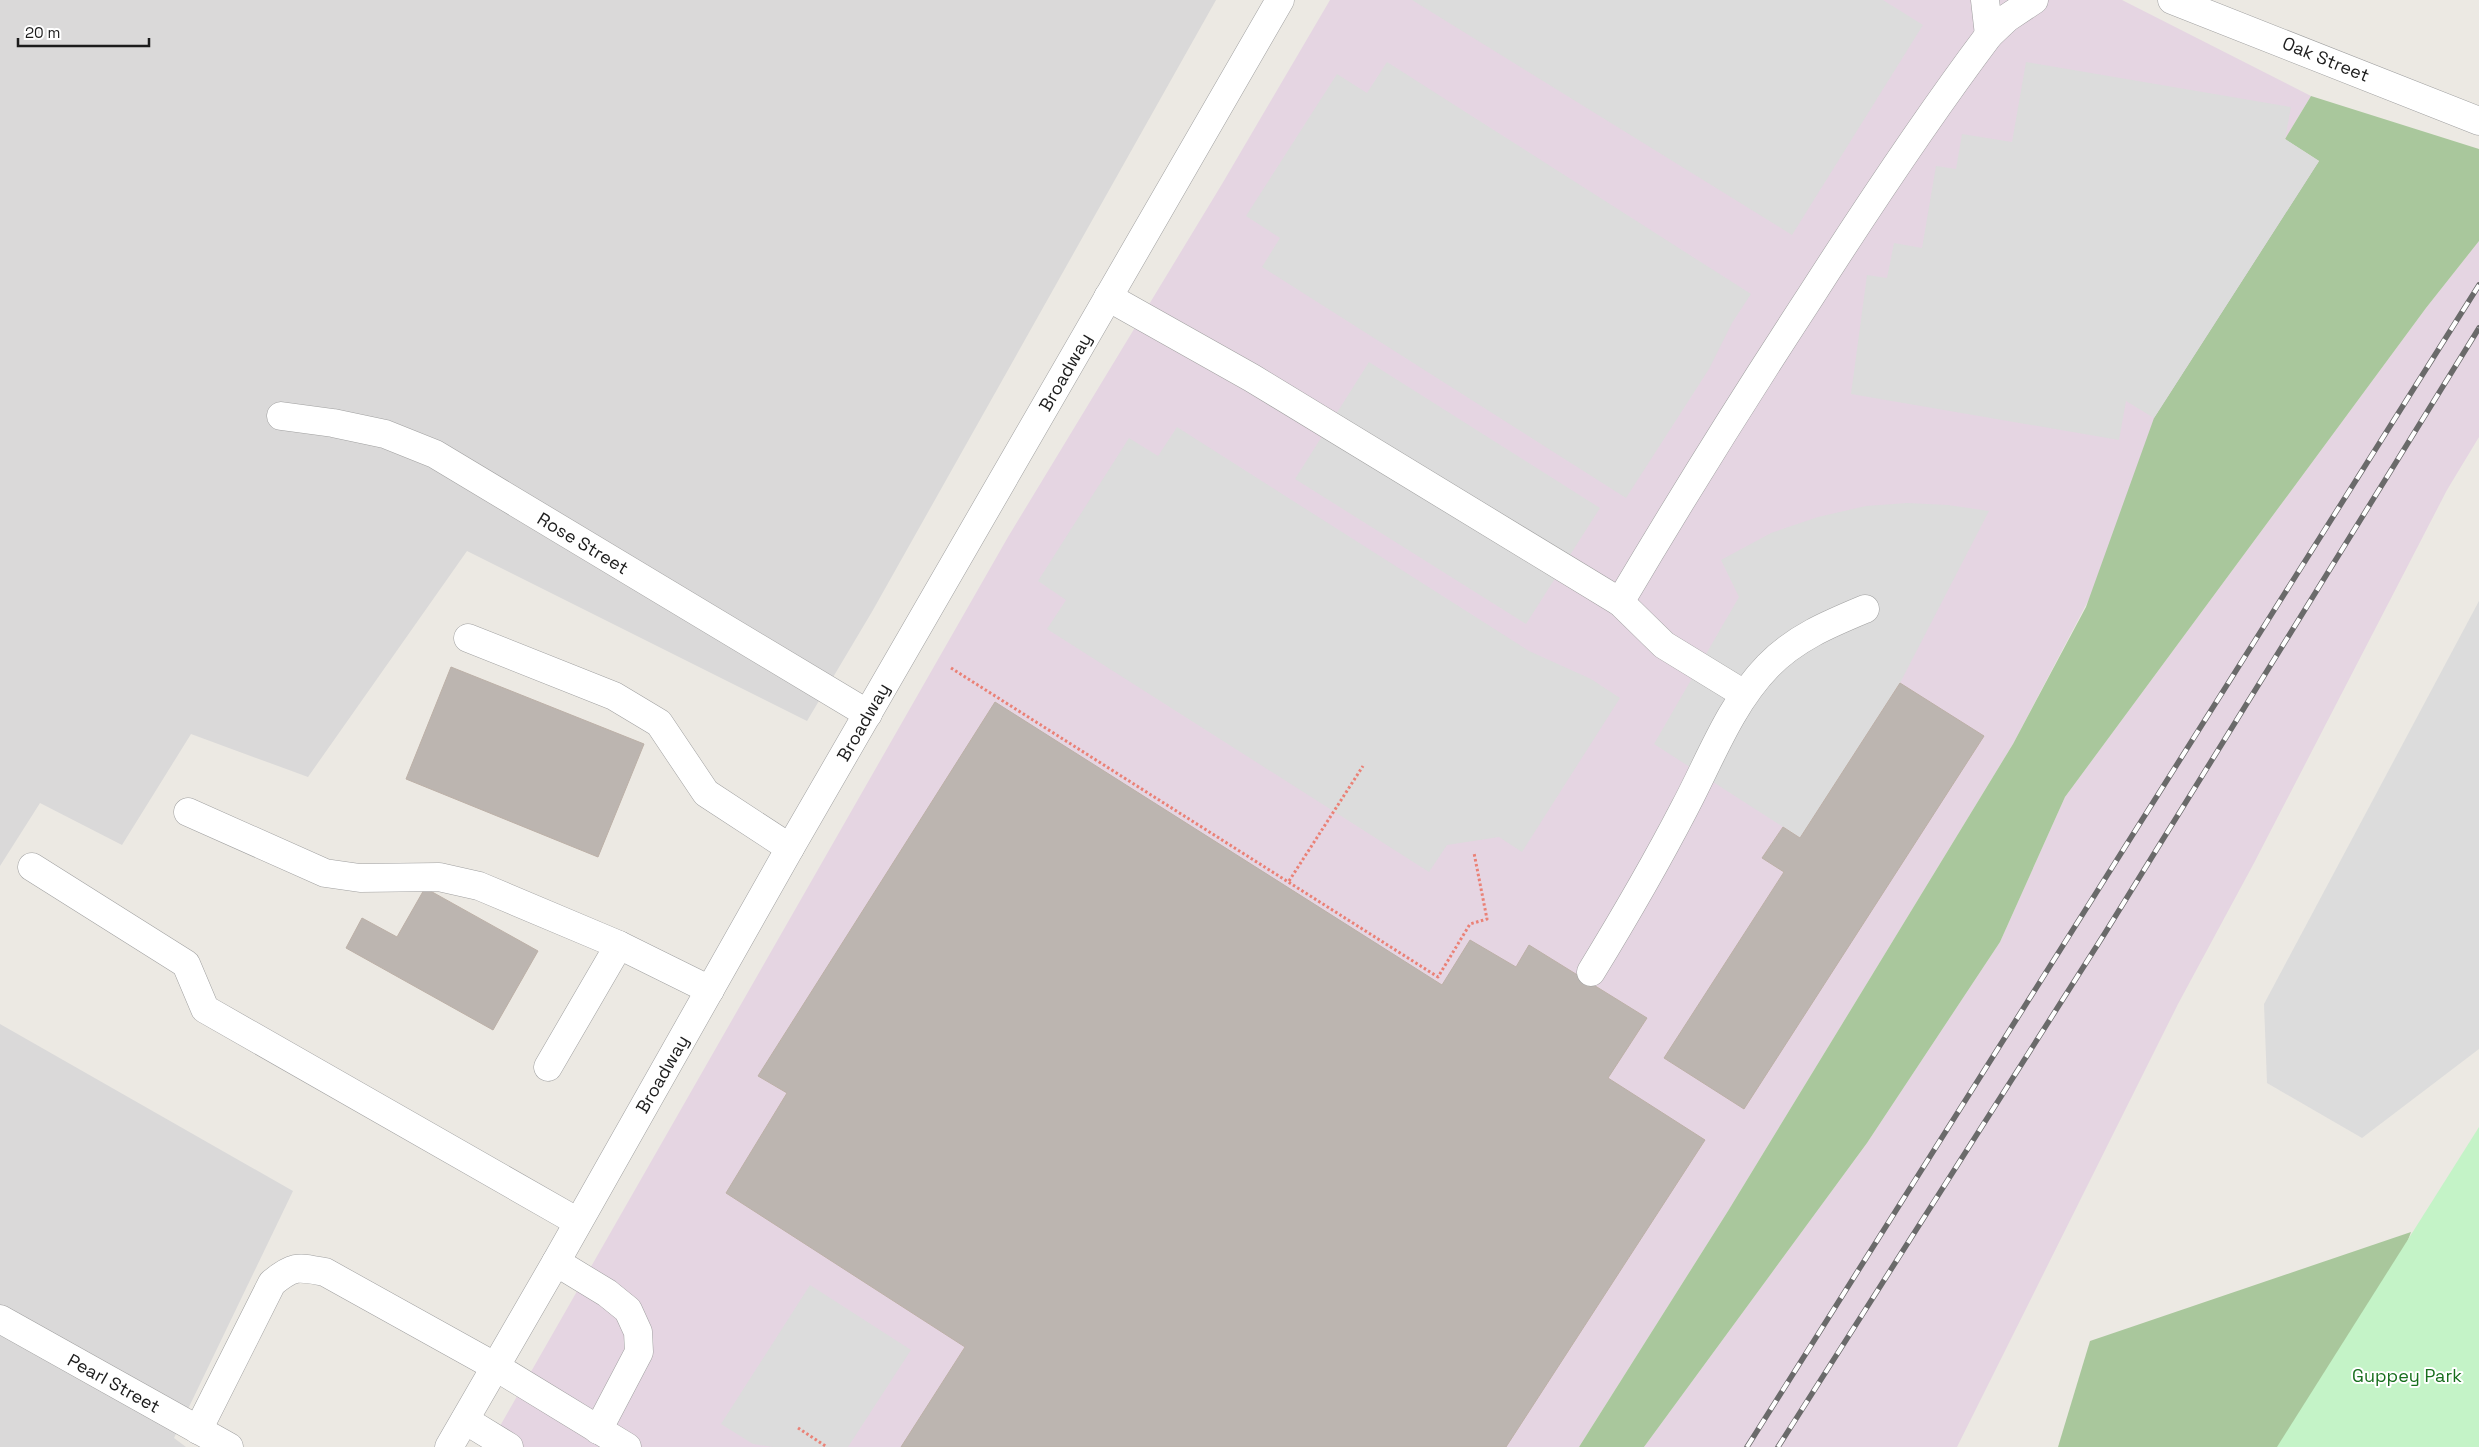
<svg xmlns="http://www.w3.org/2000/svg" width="2479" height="1447" viewBox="0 0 2479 1447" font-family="'Space Grotesk',sans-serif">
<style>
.residential{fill:#dad9d9}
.industrial{fill:#e5d5e2}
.forest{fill:#a9c79c}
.park{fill:#c4f3c7}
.parking{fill:#dcdcdc}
.building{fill:#bcb5b0;stroke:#bcb0a7}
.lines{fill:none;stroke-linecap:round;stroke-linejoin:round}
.minor-casing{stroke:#a0a0a0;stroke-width:29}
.path{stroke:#ea8176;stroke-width:3;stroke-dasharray:2.5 2.5;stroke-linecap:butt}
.minor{stroke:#fff;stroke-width:28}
.rail-casing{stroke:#6a6a6a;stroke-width:5.5}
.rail{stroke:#fff;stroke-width:4;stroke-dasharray:11;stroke-linecap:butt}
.labels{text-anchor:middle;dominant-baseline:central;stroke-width:4;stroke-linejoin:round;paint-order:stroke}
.street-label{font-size:18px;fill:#1c1c1c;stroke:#fff}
.park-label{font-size:18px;fill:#176e1d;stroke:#fff}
</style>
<rect width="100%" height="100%" fill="#ece9e3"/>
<g class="residential">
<polygon points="0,0 1216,0 873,610 807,721 467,551 308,777 191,734 122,845 40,803 0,866"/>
<polygon points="0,1024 293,1191 174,1438 186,1447 0,1447"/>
</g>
<g class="industrial">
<polygon points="1330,0 2122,0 2311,96 2285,139 2319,161 2013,744 1728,1211 1579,1447 488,1447 1008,537 1222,184"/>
<polygon points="2479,241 2479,437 2447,490 2254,863 2178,1004 1957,1447 1644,1447 1867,1143 2000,942 2065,797 2426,308"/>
</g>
<g class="forest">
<polygon points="2311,96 2479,149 2479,241 2426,308 2065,797 2000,942 1867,1143 1644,1447 1579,1447 1728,1211 2013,744 2086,607 2154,418 2319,161 2285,139"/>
<polygon points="2411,1232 2331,1447 2058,1447 2090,1341"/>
</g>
<polygon class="park" points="2479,1127 2479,1447 2277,1447"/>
<g class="parking">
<polygon points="1412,0 1883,0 1923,25 1792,235"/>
<polygon points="1387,62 1751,294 1732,323 1709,369 1626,498 1262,267 1280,238 1246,216 1337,74 1367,93"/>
<polygon points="2026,62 2291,107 2285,139 2319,161 2154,418 2126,401 2119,440 1851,394 1867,275 1887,278 1894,243 1922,248 1936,166 1956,169 1962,134 2012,142"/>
<polygon points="1369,362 1600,508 1526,624 1295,479"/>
<polygon points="1177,427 1529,651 1591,679 1620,698 1522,852 1499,837 1447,845 1429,872 1047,629 1066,600 1038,581 1129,438 1158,456"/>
<polygon points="1907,503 1948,505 1989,511 1900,683 1800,838 1654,744 1739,597 1721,560 1771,533 1818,517 1866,506"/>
<polygon points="2479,601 2479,1049 2362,1138 2267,1083 2264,1004"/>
<polygon points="810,1285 911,1350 848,1447 773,1447 753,1444 721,1424"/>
</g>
<g class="building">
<polygon points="451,667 644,744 598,857 406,779"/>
<polygon points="1900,683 1984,736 1744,1109 1664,1058 1784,872 1762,858 1783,827 1800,838"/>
<polygon points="995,702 1442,985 1470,940 1516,967 1529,945 1647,1018 1608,1078 1705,1140 1506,1447 901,1447 965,1347 726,1193 787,1093 758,1076"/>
<polygon points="425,888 538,951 493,1030 346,948 362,918 397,937"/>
</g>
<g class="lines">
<g class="minor-casing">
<g id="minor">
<polyline points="1985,0 1989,35 2007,18 2034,0"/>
<polyline points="2172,0 2479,121"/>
<path d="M1108,297l144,81 368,224c61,-103 124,-204 190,-305 57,-89 115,-177 179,-262"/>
<polyline points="281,416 333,423 385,434 435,454 868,714"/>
<polyline points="1620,602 1664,645 1744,694"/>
<polyline points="468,638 614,696 659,723 706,793 790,848"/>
<polyline points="188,812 325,873 360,878 439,877 479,886 619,945 710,990"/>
<polyline points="32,867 186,964 205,1009 578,1222"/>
<path d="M1591,972c33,-54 65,-109 94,-165 25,-47 45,-102 83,-141 27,-28 61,-42 97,-57"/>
<polyline points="548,1067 619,945"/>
<polyline points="556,1262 607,1293 628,1310 638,1332 639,1352 598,1430"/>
<polyline points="0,1319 229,1447"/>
<polyline points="465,1420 509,1447"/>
<path d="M198,1430l74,-147c22,-18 26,-16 53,-11l171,95 131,80"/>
<polyline points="449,1447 556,1262 790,848 1280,0"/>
</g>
</g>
<g class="path">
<polyline points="951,668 1438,977 1470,924 1487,919 1474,853"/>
<polyline points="1289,881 1363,766"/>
<polyline points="798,1428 827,1447"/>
</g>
<use href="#minor" class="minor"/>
<g class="rail-casing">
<g id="rail">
<polyline points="1747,1447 2479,285"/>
<polyline points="1778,1447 2105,933 2479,328"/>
</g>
</g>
<use href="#rail" class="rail"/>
</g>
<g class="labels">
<g class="street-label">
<text transform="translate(2326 59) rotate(22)">Oak Street</text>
<text transform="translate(1065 372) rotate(-60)">Broadway</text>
<text transform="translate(583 543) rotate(31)">Rose Street</text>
<text transform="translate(863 722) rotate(-60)">Broadway</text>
<text transform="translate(662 1074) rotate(-60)">Broadway</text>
<text transform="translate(114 1383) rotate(29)">Pearl Street</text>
</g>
<g class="park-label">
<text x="2407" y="1375">Guppey Park</text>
</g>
</g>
<path d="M18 38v8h131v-8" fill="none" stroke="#1c1c1c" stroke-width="2.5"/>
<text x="25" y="38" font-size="15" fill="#1c1c1c" stroke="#ffffff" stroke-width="4" paint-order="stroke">20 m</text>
</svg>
